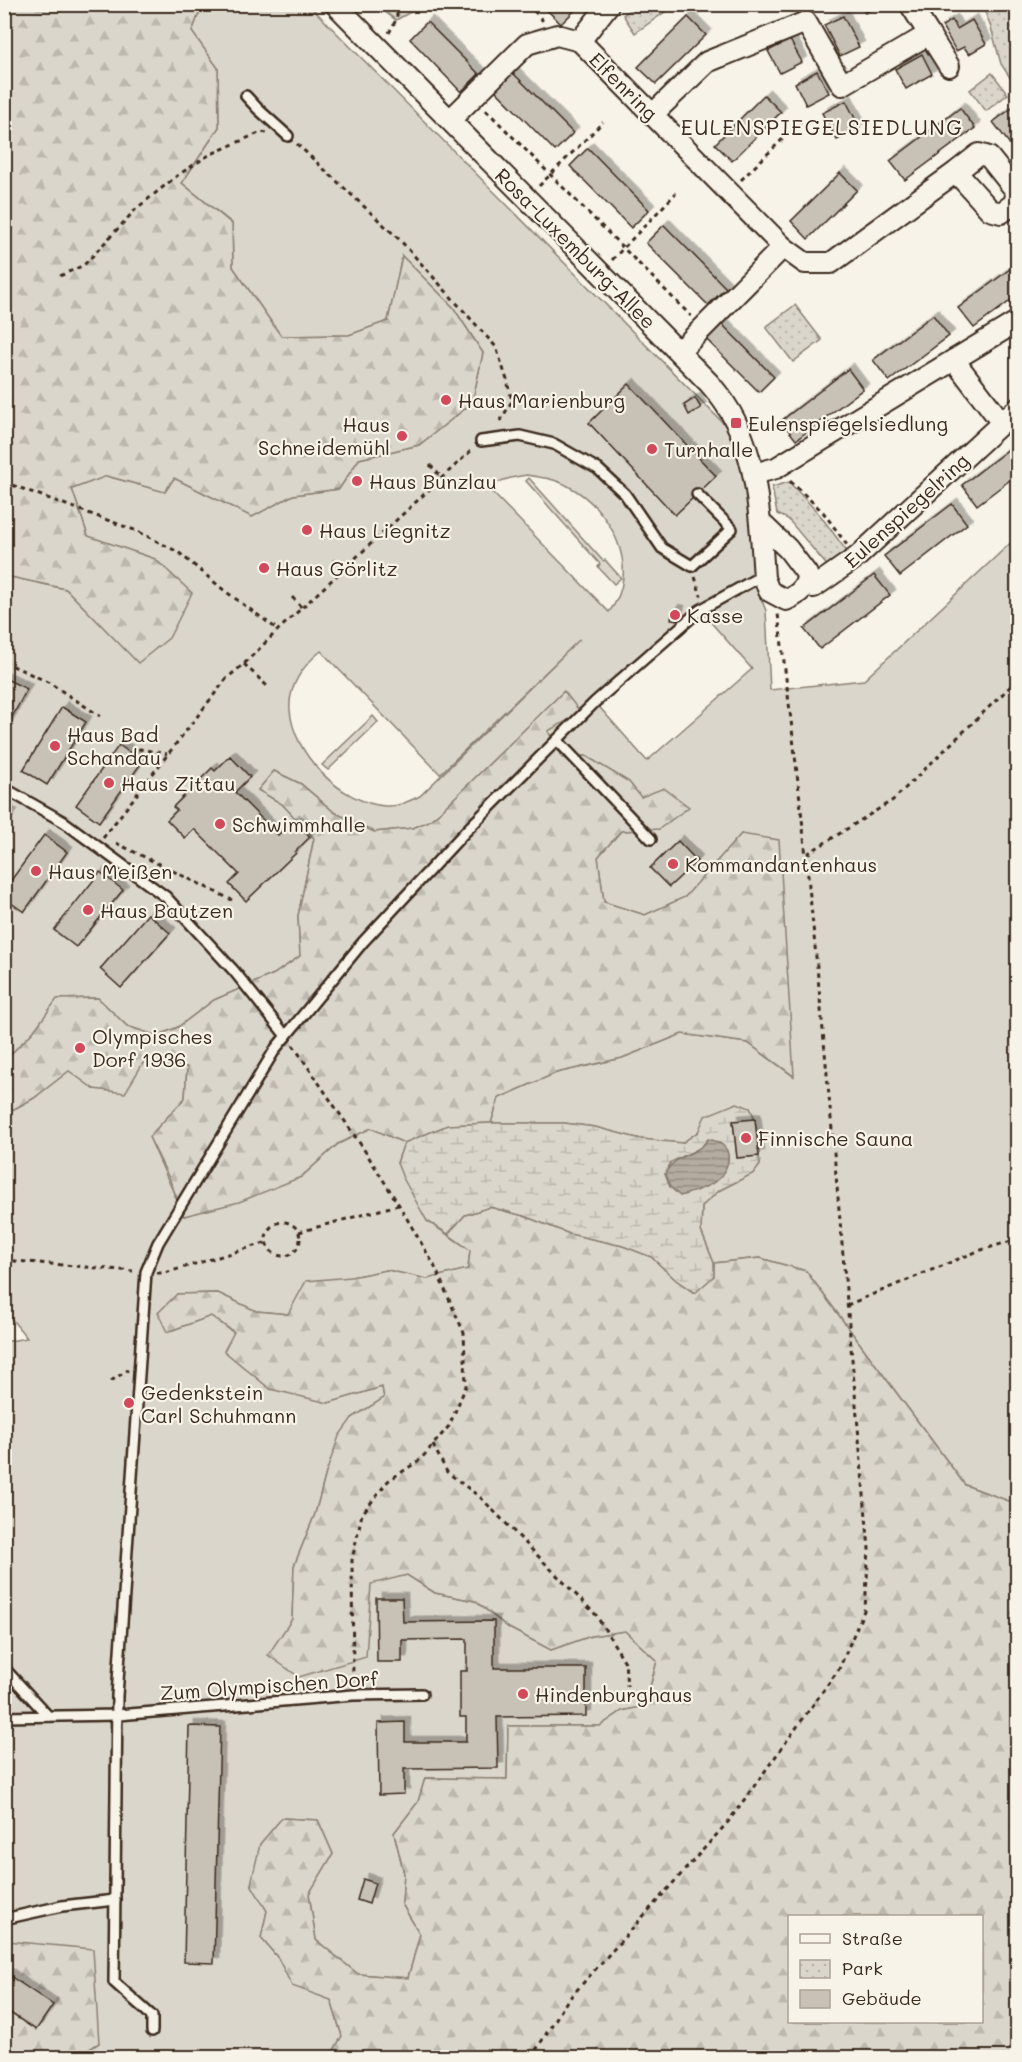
<svg xmlns="http://www.w3.org/2000/svg" width="1022" height="2062" viewBox="0 0 1022 2062" font-family="Mali,sans-serif">
<style>
.grass{fill:#dbd6cb;stroke:#8b8074;stroke-width:1.5;fill-rule:evenodd}
.forest{fill:url(#forest-firs);stroke:#8b8074;stroke-width:1.5;fill-rule:evenodd}
.wetland{fill:url(#wetland-marsh);stroke:#8b8074;stroke-width:1.5;fill-rule:evenodd}
.park{fill:url(#park-dots);stroke:#8b8074;stroke-width:1.5}
.water{fill:url(#water-rules);stroke:#84786c;stroke-width:1.5}
.building{fill:#c8c1b6;stroke:#3b2a1e;stroke-width:1.5;filter:url(#shadow)}
.lines{fill:none;stroke-linecap:round;stroke-linejoin:round}
.service-casing{stroke:#3b2a1e;stroke-width:14}
.minor-casing{stroke:#3b2a1e;stroke-width:24}
.path{stroke:#3b2a1e;stroke-width:3;stroke-dasharray:4.5 4.5;stroke-linecap:butt}
.service{stroke:#f7f3e8;stroke-width:9}
.minor{stroke:#f7f3e8;stroke-width:20}
.poi-dot{fill:#d1495b;stroke:#f7f3e8;stroke-width:2}
.labels{text-anchor:middle;dominant-baseline:central;stroke-width:4.5;stroke-linejoin:round;paint-order:stroke}
.street-label{font-size:20px;fill:#3b2a1e;stroke:#f7f3e8}
.poi-label{font-size:20px;fill:#3b2a1e;stroke:#f7f3e8;text-anchor:start}
.neighbourhood-label{font-size:21px;letter-spacing:1.5px;fill:#3b2a1e;stroke:#f7f3e8}
</style>
<defs>
<pattern id="forest-firs" width="22" height="20" patternUnits="userSpaceOnUse" patternTransform="scale(1.5)"><rect width="22" height="20" fill="#dbd6cb"/><path d="M5 1l3.5 6h-7zM16 11l3.5 6h-7z" fill="#bdb8ae"/></pattern>
<pattern id="wetland-marsh" width="20" height="14" patternUnits="userSpaceOnUse" patternTransform="scale(1.5)"><rect width="20" height="14" fill="#dbd6cb"/><path d="M1 5h8M5 5V1M11 12h8M15 12V8" fill="none" stroke="#bdb8ae"/></pattern>
<pattern id="park-dots" width="8" height="8" patternUnits="userSpaceOnUse" patternTransform="scale(1.5)"><rect width="8" height="8" fill="#dbd6cb"/><path d="M2 2h.1M6 6h.1" fill="none" stroke="#bdb8ae" stroke-width="1.8" stroke-linecap="round"/></pattern>
<pattern id="water-rules" width="6" height="5" patternUnits="userSpaceOnUse" patternTransform="scale(1.5)"><rect width="6" height="5" fill="#b4aca0"/><path d="M0 2.5h6" fill="none" stroke="#948c82"/></pattern>
<filter id="shadow"><feDropShadow dx="5.5" dy="-5.5" stdDeviation="0" flood-color="#0004"/></filter>
</defs>
<rect width="100%" height="100%" fill="#f7f3e8"/>
<filter id="ink" filterUnits="userSpaceOnUse"><feTurbulence type="fractalNoise" baseFrequency=".0167" numOctaves="2"/><feDisplacementMap in="SourceGraphic" scale="12" xChannelSelector="R" yChannelSelector="G"/><feConvolveMatrix kernelMatrix="1 2 1 2 8 2 1 2 1" color-interpolation-filters="sRGB"/></filter>
<g filter="url(#ink)">
<g class="grass">
<path d="M202,5h107l423,427 19,65 3,83 12,31 4,79 94,-10 153,-143v967l-52,-19 -159,-214 -46,-13 -46,5 -13,-32 1,-25 18,-16 34,-17 6,-8 -5,-46 -5,-11 -52,24 -16,11 -41,-4 -46,-12 -31,-4h-73l8,-25 57,-25 66,-15 60,-24 66,9 45,33 -52,-242 -56,63 -40,18 -41,-13 -6,-45 23,-26 38,-2 -30,-47 -43,-26 -24,2 -14,-27 16,-40 -123,120 -12,10 -16,7 -38,4 -41,-20 -33,-28 -27,-13 -16,19 24,14 32,34 -16,78 2,40 -26,18 -60,26 -36,27 -21,9 -30,-10 -29,-28 -40,1 -25,33 -28,28v-479l6,-4 55,12 72,73 17,-103 -67,-23 -16,-47 34,-13 59,16 9,-14 78,39 41,-22 46,-6 20,-30 60,-14 53,-42 11,-50 -30,-46 -51,-51 -14,65 -39,14 -68,1 -48,-69 -1,-44 -50,-40 37,-56 -1,-59 -26,-36zM527,475c14,2 29,4 41,11 43,22 75,84 41,126l-120,-123c9,-10 26,-12 38,-14zM700,610l52,59 -105,92 -52,-59zM580,639l-160,157c-11,5 -22,11 -35,10 -44,-3 -92,-52 -95,-96 -2,-23 13,-45 31,-59l119,123z"/>
<polygon points="529,478 603,561 605,560 621,578 614,584 598,567 600,564 526,481"/>
<polygon points="373,716 378,722 328,770 322,765"/>
<polygon points="143,1063 187,1067 185,1098 149,1137 184,1216 301,1177 338,1144 371,1128 404,1143 397,1163 427,1221 470,1250 468,1269 427,1279 387,1270 351,1277 289,1314 256,1311 218,1293 177,1294 167,1332 211,1316 328,1403 382,1387 384,1398 352,1418 326,1473 315,1514 294,1566 292,1619 371,1583 407,1575 435,1593 475,1601 509,1628 551,1650 591,1636 625,1631 657,1661 645,1706 622,1711 600,1726 508,1726 507,1779 425,1778 418,1802 394,1833 404,1873 402,1904 420,1934 408,1978 358,1974 316,1940 309,1893 333,1854 318,1820 282,1818 260,1844 267,1911 261,1938 278,1958 292,1985 331,2000 342,2036 330,2057 76,2057 99,2043 7,1941 5,1943 4,1342 27,1338 5,1311 5,1114 34,1098 69,1070 94,1089"/>
</g>
<g class="forest">
<polygon points="5,4 202,5 192,32 218,68 219,127 182,183 232,224 233,267 281,336 349,335 388,321 402,256 453,307 483,353 472,403 419,445 359,459 339,489 293,495 252,517 174,478 165,492 107,476 72,489 88,536 155,559 192,593 169,638 138,663 66,589 11,577 5,581"/>
<polygon points="564,691 581,713 548,731 562,758 586,756 629,782 641,797 664,788 689,807 659,829 621,831 598,857 604,902 645,915 685,897 741,834 779,840 794,1076 748,1043 682,1034 622,1058 556,1073 499,1098 491,1123 448,1125 404,1143 371,1128 338,1144 301,1177 239,1202 184,1216 169,1178 149,1137 185,1098 187,1067 143,1063 125,1093 94,1089 69,1071 34,1098 5,1114 5,1060 33,1032 57,999 98,998 127,1026 157,1036 178,1027 214,1000 274,974 300,956 298,916 314,838 282,804 258,790 274,771 301,784 334,812 374,832 413,828 429,821 441,811"/>
<path d="M489,1207l35,9 46,18 53,12 29,11 24,23 18,13 20,-17v-13l46,-5 46,13 159,214 52,19v553h-687l12,-21 -11,-36 -39,-14 -14,-28 -17,-20 6,-27 -16,-27 9,-40 22,-26 36,2 15,34 -24,40 7,46 42,34 50,4 12,-44 -18,-30 2,-31 -10,-40 24,-31 7,-24 82,1 1,-53h92l22,-15 23,-5 12,-45 -32,-30 -34,5 -40,14 -42,-22 -34,-27 -40,-8 -28,-18 -36,9 -5,73 -67,20 -31,-22 24,-36 2,-53 21,-52 11,-41 13,-37 13,-18 32,-20 -2,-11 -54,16 -58,-14 -46,-38 10,-19 -23,-16 -44,16 -9,-19 19,-19 41,-1 38,18 32,3 18,-33 45,-4 36,-7 40,9 41,-10 2,-19 -22,-16 17,-19zM790,1916h192v106h-192z"/>
<polygon points="7,1941 93,1949 99,2043 76,2057 5,2058 5,1943"/>
</g>
<path class="wetland" d="M737,1103l13,5 5,11 -22,3 4,36 22,-2 1,9 -6,8 -34,17 -18,16 -1,25 13,32v13l-19,17 -19,-13 -25,-23 -28,-11 -53,-12 -46,-18 -34,-9 -25,8 -17,19 -21,-13 -24,-43 -6,-15 7,-20 44,-18 43,-2h73l31,4 46,12 41,4 16,-11 7,-16zM702,1147l-37,27 6,-12z"/>
<g class="park">
<polygon points="638,4 666,5 669,9 635,33 623,15"/>
<polygon points="376,5 423,5 396,20"/>
<polygon points="982,5 1017,5 1017,88 1001,64 990,24"/>
<polygon points="992,73 1008,94 986,111 970,90"/>
<polygon points="795,305 822,340 793,362 766,327"/>
<polygon points="789,482 820,515 848,553 829,568 788,519 777,514 772,487"/>
</g>
<path class="water" d="M708,1139c14,3 24,10 19,26 -2,4 -3,10 -7,13 -10,9 -26,14 -40,18l-10,-9 -5,-13c11,-22 30,-16 43,-35z"/>
<g class="building">
<polygon points="547,4 581,4 561,24 544,7"/>
<polygon points="861,4 880,4 865,13"/>
<polygon points="843,16 859,47 840,56 824,25"/>
<polygon points="688,17 706,35 656,84 638,67"/>
<polygon points="952,20 957,29 972,20 986,44 969,54 964,47 956,51 942,26"/>
<polygon points="427,22 479,74 461,92 410,39"/>
<polygon points="790,40 802,62 780,73 768,51"/>
<polygon points="922,54 932,74 906,89 895,69"/>
<polygon points="511,71 573,133 555,151 493,88"/>
<polygon points="817,71 829,93 806,105 795,83"/>
<polygon points="764,95 781,112 732,161 715,144"/>
<polygon points="846,101 860,128 837,140 822,113"/>
<polygon points="960,108 975,128 905,180 890,161"/>
<polygon points="1012,108 1018,115 1018,155 993,122"/>
<polygon points="588,148 649,210 631,228 570,166"/>
<polygon points="840,173 857,190 808,239 791,221"/>
<polygon points="664,225 726,288 708,305 646,243"/>
<polygon points="1018,263 1018,295 974,328 958,308"/>
<polygon points="933,315 949,336 889,381 873,360"/>
<polygon points="722,324 774,377 759,392 706,339"/>
<polygon points="848,369 863,389 796,440 781,421"/>
<polygon points="629,384 716,476 675,515 589,423"/>
<polygon points="695,398 701,408 689,415 684,405"/>
<polygon points="1018,442 1018,474 977,505 962,485"/>
<polygon points="952,504 967,524 900,576 884,556"/>
<polygon points="874,575 890,595 820,649 804,629"/>
<polygon points="673,610 679,611 677,620 671,619"/>
<polygon points="4,678 27,689 4,732"/>
<polygon points="62,707 86,722 47,785 23,770"/>
<polygon points="119,745 142,762 99,822 76,805"/>
<polygon points="230,756 250,777 235,792 278,835 294,820 310,837 295,852 296,853 246,901 229,884 239,874 194,829 185,838 167,820 177,810 173,807 212,768 215,771"/>
<polygon points="4,811 12,815 4,827"/>
<polygon points="44,835 67,852 24,912 4,898 4,890"/>
<polygon points="678,841 697,861 669,887 650,868"/>
<polygon points="100,872 123,890 76,947 54,930"/>
<polygon points="148,914 170,933 121,988 100,969"/>
<polygon points="755,1119 759,1156 737,1158 733,1121"/>
<polygon points="376,1598 402,1598 403,1622 494,1621 494,1668 586,1668 586,1716 497,1717 498,1768 404,1769 404,1794 379,1795 378,1723 405,1722 405,1742 466,1742 466,1717 460,1717 460,1671 467,1671 467,1639 402,1640 402,1662 377,1662"/>
<polygon points="189,1726 220,1727 214,1963 184,1962"/>
<polygon points="363,1879 375,1883 369,1904 357,1900"/>
<polygon points="4,1972 53,2005 36,2030 4,2009"/>
</g>
<g class="lines">
<g class="service-casing">
<g id="service">
<polyline points="246,96 258,109 288,136"/>
<polyline points="481,441 520,436 554,444 598,469 625,494 662,548 692,566 732,529 697,494"/>
<polyline points="557,740 651,839"/>
<polyline points="4,788 64,822 166,897 234,971 286,1036"/>
<polyline points="4,1668 48,1716"/>
<polyline points="4,1717 118,1715 353,1695 422,1694"/>
<polyline points="4,1919 62,1906 115,1900"/>
<polyline points="152,2031 152,2016 114,1982 117,1696 146,1272 158,1243 276,1048 363,942 465,832 595,702 700,610 754,580 764,578"/>
</g>
</g>
<g class="minor-casing">
<g id="minor">
<path d="M335,4l374,379c6,7 12,14 17,22 33,50 34,116 38,173l5,13 17,9c12,-5 21,-12 21,-26l-19,-25 -28,-27"/>
<polyline points="929,34 949,66"/>
<polyline points="580,41 609,4"/>
<polyline points="652,115 707,62 806,22 842,85 929,34 910,4"/>
<polyline points="450,120 527,44 557,35 580,41 783,247 679,352"/>
<polyline points="783,247 805,263 831,263 956,172 990,210 1001,213 1015,203 1016,191 989,157 979,154 956,172"/>
<polyline points="954,360 1002,423"/>
<polyline points="754,474 776,468 1018,321"/>
<polyline points="805,586 814,587 857,557 1018,408"/>
</g>
</g>
<g class="path">
<polyline points="528,4 543,21"/>
<polyline points="389,33 396,20 399,4"/>
<polyline points="486,110 691,316"/>
<polyline points="297,144 400,240 496,347 507,380 512,401 498,425"/>
<polyline points="741,180 801,121"/>
<polyline points="539,186 603,122"/>
<polyline points="612,260 676,193"/>
<polyline points="60,276 84,265 137,208 178,175 209,155 261,132 267,133"/>
<polyline points="430,465 442,478"/>
<polyline points="790,481 823,512 847,545"/>
<polyline points="4,482 137,531 178,552 225,591 277,629"/>
<polyline points="333,560 342,571"/>
<polyline points="695,577 701,596"/>
<polyline points="292,597 302,608"/>
<polyline points="4,662 48,682 100,716"/>
<polyline points="244,664 267,686"/>
<polyline points="130,753 140,749 167,754"/>
<polyline points="103,838 227,678 244,664 278,630 474,448"/>
<polyline points="116,843 232,900"/>
<polyline points="807,854 893,800 1018,679"/>
<polyline points="293,1045 363,1148 399,1205 434,1265 464,1333 466,1386 449,1426 420,1460 388,1481 362,1514 352,1560 353,1684"/>
<circle cx="283" cy="1239" r="17"/>
<polyline points="299,1232 398,1205"/>
<polyline points="4,1260 133,1271"/>
<polyline points="157,1273 165,1273 265,1243"/>
<polyline points="847,1305 978,1251 1018,1239"/>
<polyline points="111,1381 128,1370"/>
<polyline points="433,1445 447,1472 481,1498 596,1615 625,1662 627,1686"/>
<path d="M531,2058l36,-57 161,-179 111,-153 26,-61 4,-59c-29,-312 -51,-624 -91,-935"/>
</g>
<use href="#service" class="service"/>
<use href="#minor" class="minor"/>
</g>
</g>
<g class="poi-dot">
<circle cx="446" cy="400" r="6"/>
<rect x="730" y="417" width="12" height="12" rx="3"/>
<circle cx="402" cy="436" r="6"/>
<circle cx="652" cy="449" r="6"/>
<circle cx="357" cy="481" r="6"/>
<circle cx="307" cy="530" r="6"/>
<circle cx="264" cy="568" r="6"/>
<circle cx="675" cy="615" r="6"/>
<circle cx="55" cy="746" r="6"/>
<circle cx="109" cy="783" r="6"/>
<circle cx="220" cy="824" r="6"/>
<circle cx="673" cy="864" r="6"/>
<circle cx="36" cy="871" r="6"/>
<circle cx="88" cy="910" r="6"/>
<circle cx="80" cy="1048" r="6"/>
<circle cx="746" cy="1138" r="6"/>
<circle cx="129" cy="1403" r="6"/>
<circle cx="523" cy="1694" r="6"/>
</g>
<g class="labels">
<g class="street-label">
<text transform="translate(624 86) rotate(45)">Elfenring</text>
<text transform="translate(576 248) rotate(45)">Rosa-Luxemburg-Allee</text>
<text transform="translate(906 510) rotate(-42)">Eulenspiegelring</text>
<text transform="translate(269 1685) rotate(-4)">Zum Olympischen Dorf</text>
</g>
<g class="poi-label">
<text x="458" y="400">Haus Marienburg</text>
<text x="748" y="423">Eulenspiegelsiedlung</text>
<text x="390" y="424" text-anchor="end">Haus<tspan x="390" dy="23">Schneidemühl</tspan></text>
<text x="664" y="449">Turnhalle</text>
<text x="369" y="481">Haus Bunzlau</text>
<text x="319" y="530">Haus Liegnitz</text>
<text x="276" y="568">Haus Görlitz</text>
<text x="687" y="615">Kasse</text>
<text x="67" y="734">Haus Bad<tspan x="67" dy="23">Schandau</tspan></text>
<text x="121" y="783">Haus Zittau</text>
<text x="232" y="824">Schwimmhalle</text>
<text x="685" y="864">Kommandantenhaus</text>
<text x="48" y="871">Haus Meißen</text>
<text x="100" y="910">Haus Bautzen</text>
<text x="92" y="1036">Olympisches<tspan x="92" dy="23">Dorf 1936</tspan></text>
<text x="758" y="1138">Finnische Sauna</text>
<text x="141" y="1392">Gedenkstein<tspan x="141" dy="23">Carl Schuhmann</tspan></text>
<text x="535" y="1694">Hindenburghaus</text>
</g>
<g class="neighbourhood-label">
<text x="822" y="126">EULENSPIEGELSIEDLUNG</text>
</g>
</g>
<rect width="1022" height="2062" fill="none" stroke="#f7f3e8" stroke-width="24"/>
<rect x="12" y="12" width="998" height="2038" fill="none" stroke="#3b2a1e" stroke-width="2" filter="url(#ink)"/>
<rect x="788" y="1915" width="195" height="108" fill="#f7f3e8" stroke="#aca397" stroke-width="1.5"/>
<rect x="800" y="1934" width="30" height="9" fill="#f7f3e8" stroke="#aca397" stroke-width="1.5"/>
<text x="842" y="1945" font-size="18" fill="#3b2a1e">Straße</text>
<rect x="800" y="1960" width="30" height="18" fill="url(#park-dots)" stroke="#aca397" stroke-width="1.5"/>
<text x="842" y="1975" font-size="18" fill="#3b2a1e">Park</text>
<rect x="800" y="1990" width="30" height="18" fill="#c8c1b6" stroke="#aca397" stroke-width="1.5"/>
<text x="842" y="2005" font-size="18" fill="#3b2a1e">Gebäude</text>
</svg>
